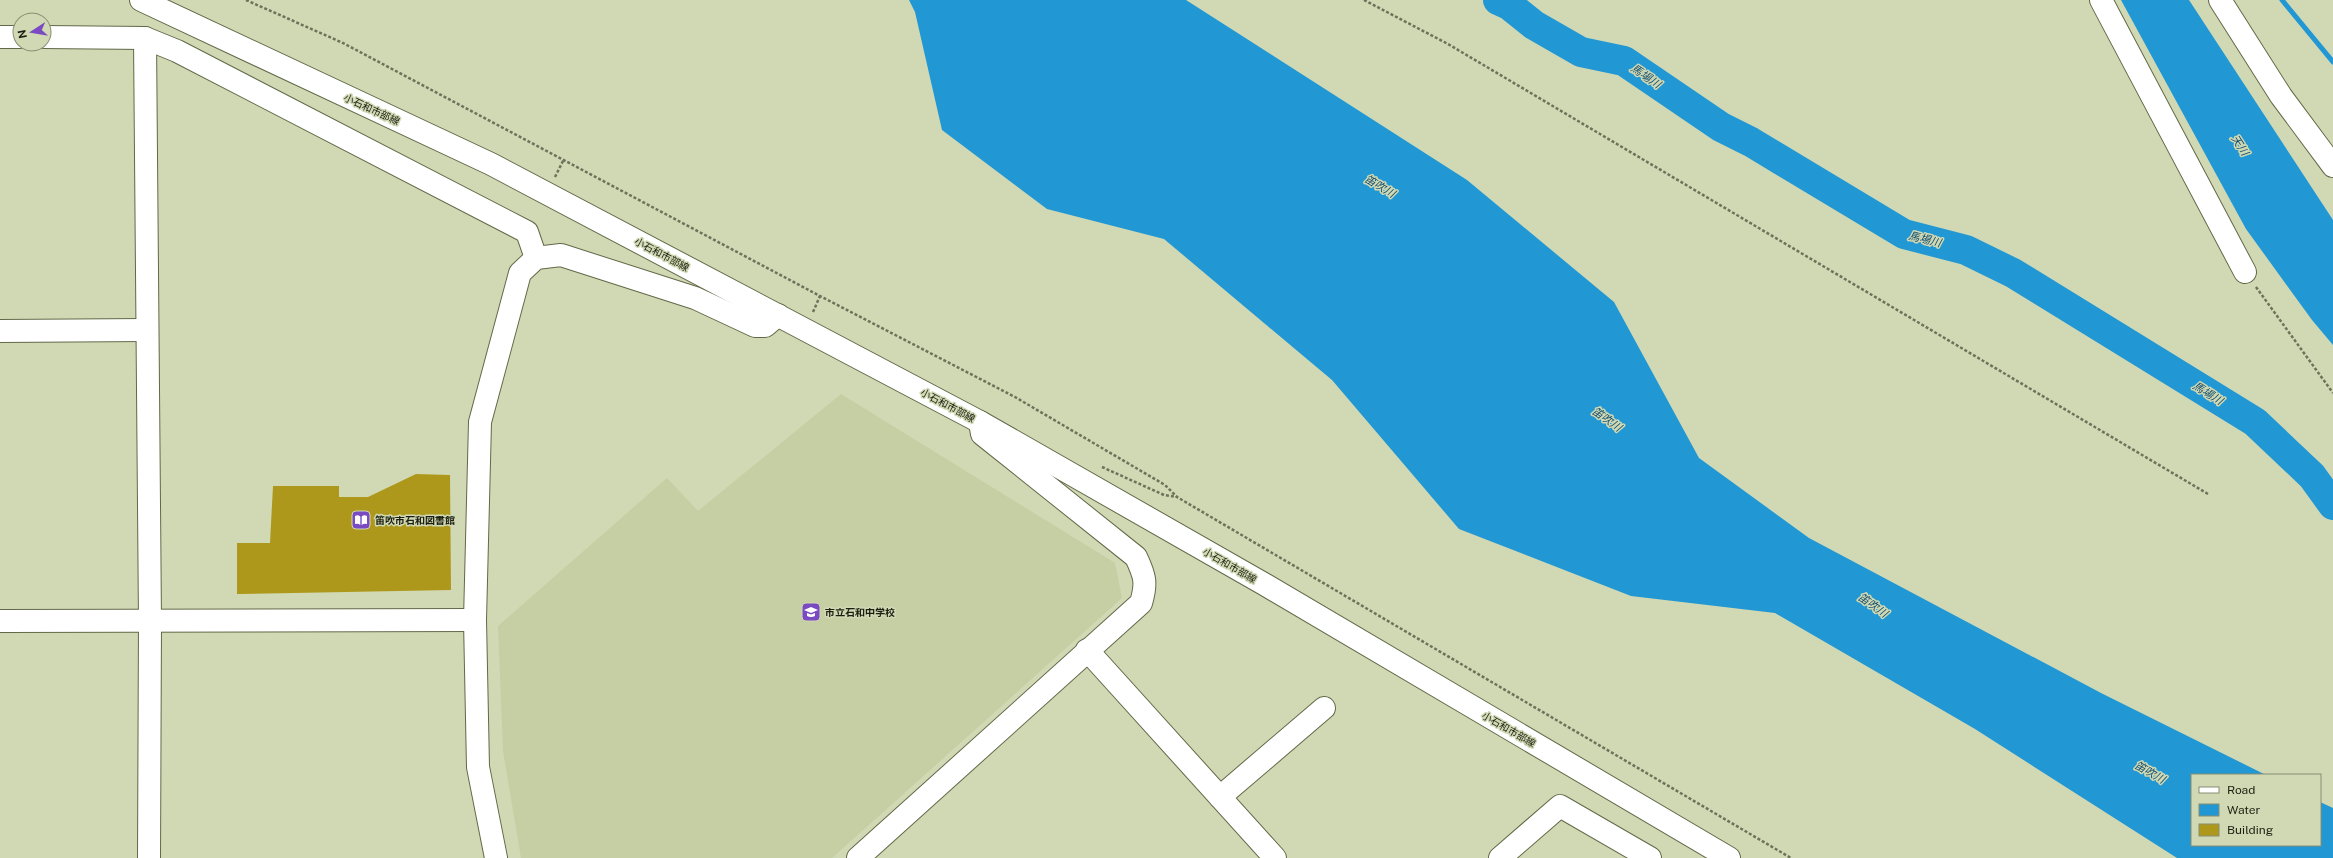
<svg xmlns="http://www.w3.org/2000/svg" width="2333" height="858" viewBox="0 0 2333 858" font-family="'Public Sans','Noto Sans JP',sans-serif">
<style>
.built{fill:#c5cfa3}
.water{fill:#2197d4}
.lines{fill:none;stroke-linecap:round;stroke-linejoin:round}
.stream{stroke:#2197d4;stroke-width:5}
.river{stroke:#2197d4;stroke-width:30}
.building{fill:#ae981b}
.minor-casing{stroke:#626948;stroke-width:24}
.major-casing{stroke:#626948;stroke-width:24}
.path{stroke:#6d735a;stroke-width:2.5;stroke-dasharray:3 2;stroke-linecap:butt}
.minor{stroke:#fff;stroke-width:22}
.major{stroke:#fff;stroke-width:22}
.labels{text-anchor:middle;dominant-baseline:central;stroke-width:3;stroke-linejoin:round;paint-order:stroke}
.street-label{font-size:10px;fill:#1b1e10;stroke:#d0d9b4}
.poi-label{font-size:10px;font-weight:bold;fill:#1b1e10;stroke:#d0d9b4;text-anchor:start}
.water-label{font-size:11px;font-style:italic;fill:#154f6f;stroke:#d0d9b4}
</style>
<rect width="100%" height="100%" fill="#d0d9b4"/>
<polygon class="built" points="841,394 1115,563 1122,598 832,858 521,858 503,751 498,626 667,478 698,511"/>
<g class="water">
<polygon points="909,0 1186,0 1467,180 1614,302 1699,458 1809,538 2101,693 2266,775 2192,775 2192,845 2320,845 2320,802 2333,808 2333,858 2177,858 1975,729 1775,613 1631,596 1459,529 1332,380 1164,239 1047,209 942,130 915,12"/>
<polygon points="2121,0 2189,0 2333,220 2333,345 2312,320 2246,229"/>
</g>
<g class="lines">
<polyline class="stream" points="2282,0 2333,62"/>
<polyline class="river" points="1498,0 1509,5 1534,25 1581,52 1624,61 1721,127 1751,142 1904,234 1966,250 2013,273 2255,422 2312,476 2333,505"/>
</g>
<polygon class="building" points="416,474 450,475 451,590 237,594 237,543 270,543 273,486 339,486 339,497 368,497"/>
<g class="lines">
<g class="minor-casing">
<g id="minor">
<polyline points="2101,0 2245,272"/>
<polyline points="2220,0 2281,96 2333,166"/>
<polyline points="0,37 20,37"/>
<polyline points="44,37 145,38 177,51 527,232 536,258"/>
<polyline points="145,38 150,622 149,858"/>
<polyline points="0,331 146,330"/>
<polyline points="0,621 475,620"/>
<polyline points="1087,650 1275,858"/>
<polyline points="1220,797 1324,708"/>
<polyline points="496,858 478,767 475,620 480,422 520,273 536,258 561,255 695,298 755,326 765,326 778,315"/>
<path d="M858,858l283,-255c6,-20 4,-27 -5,-46l-154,-123 -2,-12"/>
<polyline points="1500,858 1560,806 1650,858"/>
</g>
</g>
<g class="major-casing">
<polyline id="major" points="141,0 491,164 980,422 1264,584 1729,858"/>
</g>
<g class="path">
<polyline points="246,0 343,43 820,296 1015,397 1165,485 1177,497 1791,858"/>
<polyline points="1364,0 1448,44 2208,494"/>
<polyline points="555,177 564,159"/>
<polyline points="2256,287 2333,393"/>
<polyline points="813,312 820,296"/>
<polyline points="1102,467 1164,495 1177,497"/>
</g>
<use href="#minor" class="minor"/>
<use href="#major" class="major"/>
</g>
<defs>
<g id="library-square" transform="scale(1)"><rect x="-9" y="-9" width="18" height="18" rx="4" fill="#7a4ac2" stroke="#d0d9b4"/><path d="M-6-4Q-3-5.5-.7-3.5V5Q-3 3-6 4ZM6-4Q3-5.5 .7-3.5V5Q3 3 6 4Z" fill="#fff"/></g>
<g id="school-square" transform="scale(1)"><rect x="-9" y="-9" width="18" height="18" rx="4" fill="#7a4ac2" stroke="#d0d9b4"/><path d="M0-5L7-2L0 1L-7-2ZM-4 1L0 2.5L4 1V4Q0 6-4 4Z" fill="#fff"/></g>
</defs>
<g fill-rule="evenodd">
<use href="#library-square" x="361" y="520"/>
<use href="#school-square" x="811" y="612"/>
</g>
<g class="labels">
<g class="street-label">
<text transform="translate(372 109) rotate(25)">小石和市部線</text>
<text transform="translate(662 254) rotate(28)">小石和市部線</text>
<text transform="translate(948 405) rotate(28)">小石和市部線</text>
<text transform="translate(1230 565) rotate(30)">小石和市部線</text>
<text transform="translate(1509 729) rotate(30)">小石和市部線</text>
</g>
<g class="poi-label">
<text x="375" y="520">笛吹市石和図書館</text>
<text x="825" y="612">市立石和中学校</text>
</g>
<g class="water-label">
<text transform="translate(1646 76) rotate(34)">馬場川</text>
<text transform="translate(2240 145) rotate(57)">天川</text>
<text transform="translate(1380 186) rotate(31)">笛吹川</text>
<text transform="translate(1925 239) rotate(14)">馬場川</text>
<text transform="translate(2208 393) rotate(32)">馬場川</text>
<text transform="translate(1607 419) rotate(35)">笛吹川</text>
<text transform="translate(1873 605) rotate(35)">笛吹川</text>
<text transform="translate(2150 772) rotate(29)">笛吹川</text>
</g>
</g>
<rect x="2191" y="774" width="130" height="72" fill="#d0d9b4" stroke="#888e72"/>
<rect x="2199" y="787" width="20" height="6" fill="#ffffff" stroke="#888e72"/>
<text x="2227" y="794" font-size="12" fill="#1b1e10">Road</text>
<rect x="2199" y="804" width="20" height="12" fill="#2197d4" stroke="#888e72"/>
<text x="2227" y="814" font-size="12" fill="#1b1e10">Water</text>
<rect x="2199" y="824" width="20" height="12" fill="#ae981b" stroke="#888e72"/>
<text x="2227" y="834" font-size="12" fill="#1b1e10">Building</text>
<g transform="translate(32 32) rotate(258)"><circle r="19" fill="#d0d9b4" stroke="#888e72"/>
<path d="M0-3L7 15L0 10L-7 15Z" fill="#7a4ac2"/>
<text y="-6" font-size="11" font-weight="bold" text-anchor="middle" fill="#1b1e10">N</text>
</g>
</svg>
